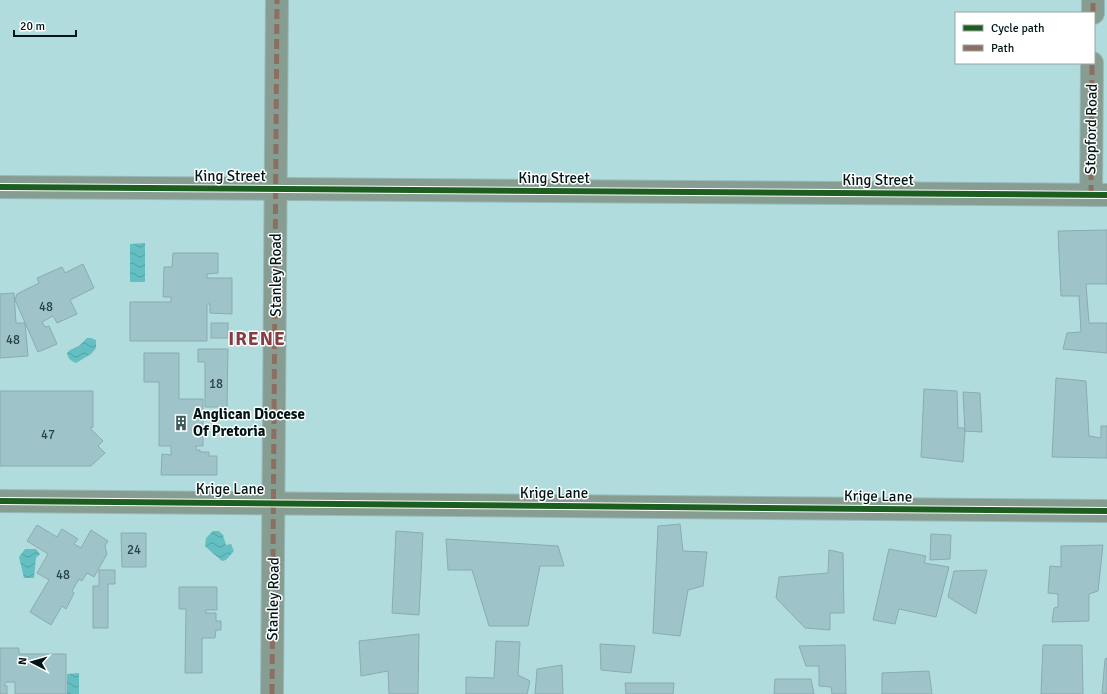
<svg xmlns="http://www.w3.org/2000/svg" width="1107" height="694" viewBox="0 0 1107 694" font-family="Signika,sans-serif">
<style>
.water{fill:url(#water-waves)}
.building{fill:#9ec3c9;stroke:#8aabb0}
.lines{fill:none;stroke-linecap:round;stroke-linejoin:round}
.minor-casing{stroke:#98b9ba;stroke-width:24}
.minor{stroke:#889d92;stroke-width:22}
.quiet{stroke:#8d6e63;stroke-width:5;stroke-dasharray:10 5;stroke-linecap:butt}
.cycleway-casing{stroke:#fff;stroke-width:8}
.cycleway{stroke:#1b5e20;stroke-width:6}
.labels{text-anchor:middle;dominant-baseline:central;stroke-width:3;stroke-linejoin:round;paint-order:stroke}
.number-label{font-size:13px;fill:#2a4345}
.street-label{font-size:15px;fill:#001515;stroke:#fff}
.poi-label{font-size:15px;font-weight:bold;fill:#001515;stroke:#fff;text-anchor:start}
.district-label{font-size:19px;font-weight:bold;letter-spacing:1px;fill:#863d42;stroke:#fff}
</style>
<defs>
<pattern id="water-waves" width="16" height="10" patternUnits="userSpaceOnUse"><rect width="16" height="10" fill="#63bfc1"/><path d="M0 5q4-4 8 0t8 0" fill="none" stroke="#54a3a5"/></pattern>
</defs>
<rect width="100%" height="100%" fill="#b1dcde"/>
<g class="water">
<polygon points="145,243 145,282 130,282 130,244"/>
<path d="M87,338h4l5,2v8l-5,6 -15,9c-5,-2 -8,-4 -9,-10l3,-3 9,-4z"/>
<path d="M213,531h6l4,4 3,10 5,-1 3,7 -8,9 -4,1c-5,-5 -11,-9 -17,-15l1,-8z"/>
<polygon points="25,549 36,549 40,554 36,558 34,578 24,578 19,557"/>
<polygon points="79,673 79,694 67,694 67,674"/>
</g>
<g class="building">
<polygon points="1107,230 1107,284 1086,284 1089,323 1107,323 1107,353 1063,349 1067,333 1081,332 1079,296 1061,296 1058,231"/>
<polygon points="173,253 218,253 218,273 207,274 207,278 232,278 232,314 210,313 210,304 207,304 207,341 130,341 130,302 171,302 171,297 163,297 164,267 172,267"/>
<polygon points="83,264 94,288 70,300 77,314 57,323 53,316 42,322 45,327 49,326 57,344 38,352 15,300 17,294 39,283 37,278 62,267 65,273"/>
<polygon points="14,293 16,323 25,323 28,356 0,358 0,294"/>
<rect x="211" y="323" width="17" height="15"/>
<polygon points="198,349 228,349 227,407 205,407 205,362 198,362"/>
<polygon points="144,353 179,353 179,399 203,399 203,446 196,446 196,450 200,450 200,452 209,452 209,456 217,456 217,475 161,475 162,454 171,455 171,446 159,446 159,382 144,382"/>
<polygon points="1056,378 1086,381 1089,436 1101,438 1101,426 1107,426 1107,458 1052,457"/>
<polygon points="924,389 957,391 958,428 964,428 965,431 963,462 921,457"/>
<polygon points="0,391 93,391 93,427 90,428 103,441 98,446 105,453 91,466 0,466"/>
<polygon points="963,392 980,393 982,432 965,431"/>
<polygon points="680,524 683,551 707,552 703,586 688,590 680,636 653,633 658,526"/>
<polygon points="37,525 57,537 62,529 78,539 74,544 81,548 91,530 108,541 105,546 107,554 94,577 87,573 82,581 79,579 72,591 74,593 66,609 62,606 51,625 30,612 49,580 37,573 48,554 27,541"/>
<polygon points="396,531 423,533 419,615 392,613"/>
<polygon points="121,533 146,533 146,567 122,567"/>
<polygon points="931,534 951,535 950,559 930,560"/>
<polygon points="446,539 558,546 564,566 540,566 528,626 489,626 472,570 448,570"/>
<polygon points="1103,545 1098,591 1089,594 1089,621 1052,622 1054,608 1058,607 1058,594 1048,593 1050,566 1061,567 1061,546"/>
<polygon points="889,549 926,556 924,563 949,567 936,617 899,609 895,624 873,620"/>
<polygon points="829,550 843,553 844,613 830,613 830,630 805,628 776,598 779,577 828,573"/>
<polygon points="99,570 115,570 115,584 108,584 108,628 93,628 93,586 99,586"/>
<polygon points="987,570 976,614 948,597 954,571"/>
<polygon points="179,587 217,587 217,610 206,610 206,613 216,613 216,621 221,621 221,630 216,630 215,638 202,638 202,673 185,673 186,609 179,609"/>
<polygon points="419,634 418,694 389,694 388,671 361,676 359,641"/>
<polygon points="496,641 520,642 518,675 530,681 527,694 466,694 466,677 494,678"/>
<polygon points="600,644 635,646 631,673 601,670"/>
<polygon points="845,645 846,694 832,694 831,687 819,686 819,666 806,666 799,646"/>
<polygon points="1043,645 1082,645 1083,694 1041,694"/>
<polygon points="0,648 19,648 19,654 66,654 66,694 15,694 15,682 6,682 4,685 7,686 7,694 0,694"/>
<polygon points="1107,658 1107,694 1102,693 1105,659"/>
<polygon points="562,665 563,694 535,694 537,669"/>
<polygon points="929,671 932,694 882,694 882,673"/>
<polygon points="775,679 811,679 814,694 774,694"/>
<polygon points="625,683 674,683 673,694 626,694"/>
</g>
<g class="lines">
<g class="minor-casing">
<g id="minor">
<polyline points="1093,13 1093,0"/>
<polyline points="0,187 1107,195"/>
<polyline points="1091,195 1092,63"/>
<polyline points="0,501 1107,511"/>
<polyline points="272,694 277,0"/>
</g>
</g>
<use href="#minor" class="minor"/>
<g class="quiet">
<polyline points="1093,13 1093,0"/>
<polyline points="1091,195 1092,63"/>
<polyline points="272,694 277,0"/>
</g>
<g class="cycleway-casing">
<g id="cycleway">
<polyline points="0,187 1107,195"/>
<polyline points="0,501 1107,511"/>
</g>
</g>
<use href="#cycleway" class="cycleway"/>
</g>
<defs>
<g id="building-bare" transform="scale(1.2)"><path d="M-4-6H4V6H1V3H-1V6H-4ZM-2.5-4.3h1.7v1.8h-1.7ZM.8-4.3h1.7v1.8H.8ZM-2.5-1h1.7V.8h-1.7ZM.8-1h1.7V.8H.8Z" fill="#3e5b5b" stroke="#fff" stroke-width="2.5" paint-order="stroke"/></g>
</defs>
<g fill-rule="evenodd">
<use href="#building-bare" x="181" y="423"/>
</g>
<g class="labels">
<g class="number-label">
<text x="46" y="307">48</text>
<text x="13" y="340">48</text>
<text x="216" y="384">18</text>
<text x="48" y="435">47</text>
<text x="134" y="550">24</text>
<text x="63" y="575">48</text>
</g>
<g class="street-label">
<text transform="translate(1091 129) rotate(-89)">Stopford Road</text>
<text x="230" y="176">King Street</text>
<text x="554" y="178">King Street</text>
<text x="878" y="180">King Street</text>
<text transform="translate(276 275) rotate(-90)">Stanley Road</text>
<text x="230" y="489">Krige Lane</text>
<text x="554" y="493">Krige Lane</text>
<text transform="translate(878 496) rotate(1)">Krige Lane</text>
<text transform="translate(273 599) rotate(-89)">Stanley Road</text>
</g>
<g class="poi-label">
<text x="193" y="414">Anglican Diocese<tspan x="193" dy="17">Of Pretoria</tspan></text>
</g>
<g class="district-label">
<text x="257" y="339">IRENE</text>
</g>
</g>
<rect x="955" y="12" width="140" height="52" fill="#ffffff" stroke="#99a1a1"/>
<rect x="963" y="25" width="20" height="6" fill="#1b5e20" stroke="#99a1a1"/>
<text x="991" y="32" font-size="12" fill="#001515">Cycle path</text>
<rect x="963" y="45" width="20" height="6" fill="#8d6e63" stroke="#99a1a1"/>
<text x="991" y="52" font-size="12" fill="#001515">Path</text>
<g transform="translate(32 662) rotate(276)" stroke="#ffffff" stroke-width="3" paint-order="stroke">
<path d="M0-3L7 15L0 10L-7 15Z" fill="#001515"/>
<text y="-6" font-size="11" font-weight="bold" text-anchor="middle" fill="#001515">N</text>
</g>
<path d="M14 30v6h62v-6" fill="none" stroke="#001515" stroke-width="2"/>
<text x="20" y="30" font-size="12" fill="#001515" stroke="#ffffff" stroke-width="3" paint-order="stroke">20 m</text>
</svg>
